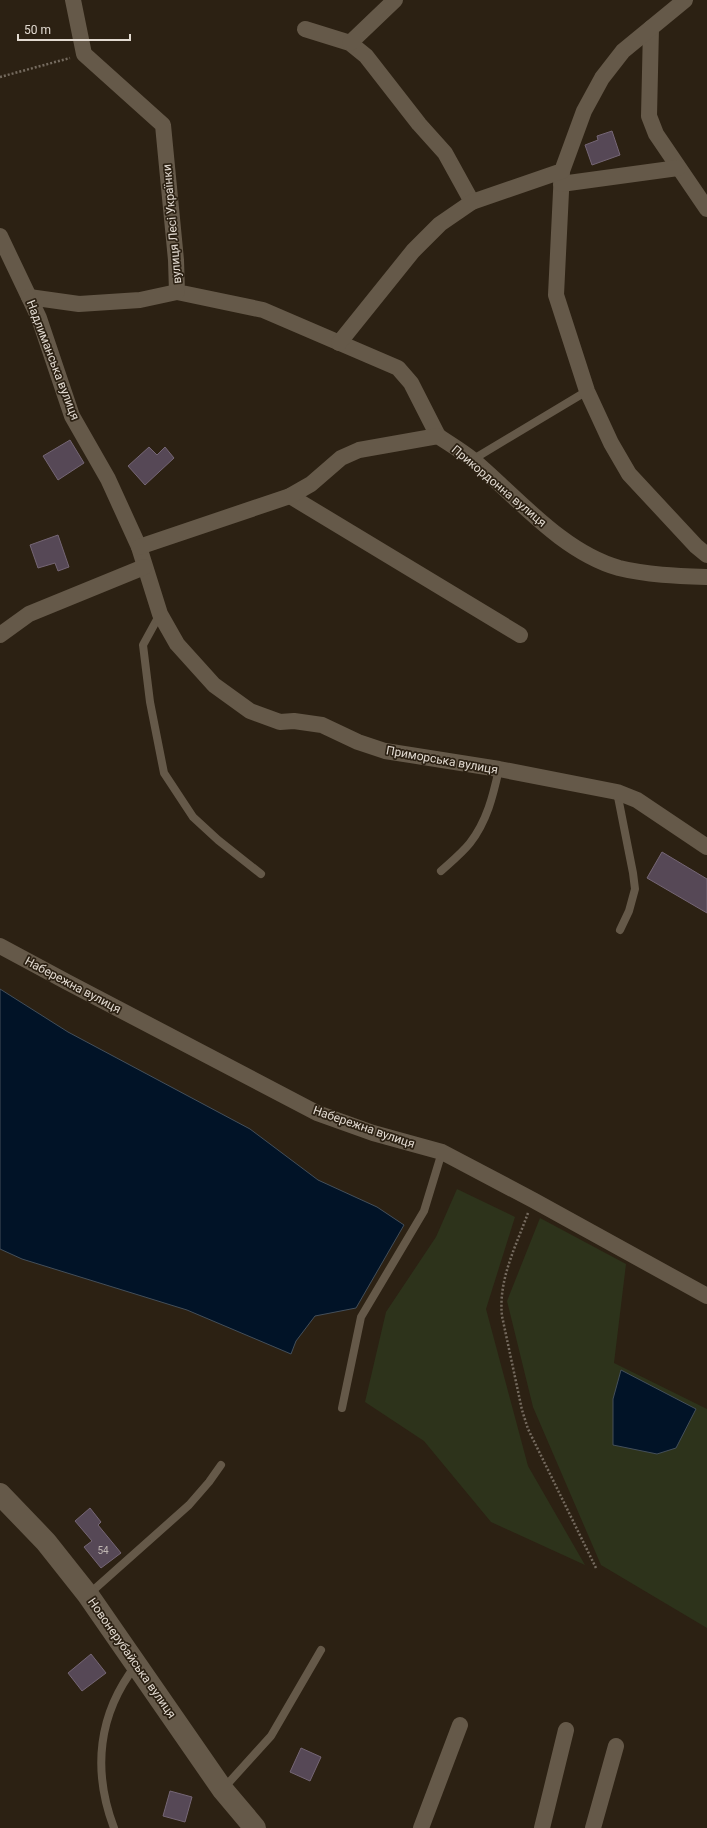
<svg xmlns="http://www.w3.org/2000/svg" width="707" height="1828" viewBox="0 0 707 1828" font-family="Roboto,sans-serif">
<style>
.green{fill:#2d331b}
.water{fill:#011327;stroke:#444f5a}
.building{fill:#564856;stroke:#756675}
.lines{fill:none;stroke-linecap:round;stroke-linejoin:round}
.path{stroke:#756b5f;stroke-width:2.5;stroke-dasharray:2 2;stroke-linecap:butt}
.lane{stroke:#655949;stroke-width:8}
.street{stroke:#655949;stroke-width:16}
.secondary{stroke:#655949;stroke-width:22}
.labels{text-anchor:middle;dominant-baseline:central;stroke-width:3.5;stroke-linejoin:round;paint-order:stroke}
.number-label{font-size:10px;fill:#bfb6b2}
.street-label{font-size:12px;fill:#e2dad1;stroke:#2c2113}
</style>
<rect width="100%" height="100%" fill="#2c2113"/>
<g class="green">
<polygon points="457,1189 515,1217 486,1309 528,1466 585,1565 491,1522 424,1441 365,1402 386,1312 436,1237"/>
<polygon points="540,1218 626,1264 614,1363 707,1409 707,1628 601,1565 533,1407 507,1301"/>
</g>
<g class="water">
<polygon points="0,989 68,1032 250,1129 318,1180 377,1207 404,1225 356,1308 315,1316 296,1341 291,1354 187,1310 22,1259 0,1249"/>
<polygon points="621,1370 696,1409 676,1448 657,1454 613,1445 613,1399"/>
</g>
<g class="building">
<polygon points="612,131 620,155 592,165 585,145 598,140 597,136"/>
<polygon points="70,440 84,463 58,480 43,456"/>
<polygon points="149,447 157,455 165,447 174,458 145,485 128,466"/>
<polygon points="58,535 69,567 58,571 55,563 38,568 30,545"/>
<polygon points="662,852 707,879 707,913 647,878"/>
<polygon points="90,1508 101,1522 98,1525 121,1553 101,1568 84,1547 92,1541 75,1521"/>
<polygon points="91,1654 106,1673 82,1691 68,1673"/>
<polygon points="301,1748 321,1757 310,1781 290,1772"/>
<polygon points="170,1791 192,1797 185,1822 163,1816"/>
</g>
<g class="lines">
<g class="path">
<polyline points="0,77 70,58"/>
<path d="M528,1213c-12,33 -30,67 -26,103l20,94 6,19 68,139"/>
</g>
<g class="lane">
<polyline points="472,460 587,391"/>
<polyline points="160,614 143,645 150,702 164,773 193,817 218,840 261,874"/>
<polyline points="617,792 633,873 635,889 629,911 620,930"/>
<path d="M441,871c10,-9 21,-18 29,-28 17,-22 23,-47 29,-74"/>
<polyline points="342,1408 361,1317 424,1211 442,1152"/>
<polyline points="89,1594 189,1505 209,1482 221,1465"/>
<polyline points="223,1789 271,1736 321,1650"/>
<path d="M114,1828c-22,-58 -16,-114 22,-163"/>
</g>
<g class="street">
<polyline points="73,0 84,54 163,125 176,260 177,292 263,310 398,368 411,383 438,436"/>
<polyline points="651,28 649,116 656,134 707,209"/>
<polyline points="305,29 350,43 366,56 419,124 445,153 472,202"/>
<polyline points="350,43 395,0"/>
<polyline points="562,171 556,295 587,391 611,443 629,474 696,546 707,555"/>
<polyline points="561,184 678,168"/>
<polyline points="0,236 39,318 72,416 108,479 139,547 160,614 177,644 214,685 250,711 280,722 294,721 322,725 358,742 385,751 499,769 617,792 637,800 707,847"/>
<polyline points="29,297 79,304 140,300 177,292"/>
<polyline points="339,343 413,251 440,224 472,202 562,171 584,111 602,78 623,51 685,0"/>
<polyline points="290,496 520,635"/>
<path d="M139,547l151,-51 21,-12 30,-26 18,-8 79,-14c12,8 24,15 35,24 44,37 89,92 146,108 28,7 59,8 88,9"/>
<polyline points="0,635 29,614 144,567"/>
<polyline points="0,946 67,982 317,1113 373,1133 442,1152 533,1200 707,1296"/>
<polyline points="421,1828 460,1725"/>
<polyline points="542,1828 566,1730"/>
<polyline points="593,1828 616,1746"/>
</g>
<polyline class="secondary" points="0,1494 46,1542 88,1595 223,1790 255,1828"/>
</g>
<g class="labels">
<g class="number-label">
<text x="103" y="1550">54</text>
</g>
<g class="street-label">
<text transform="translate(172 224) rotate(-95)">вулиця Лесі Українки</text>
<text transform="translate(53 360) rotate(69)">Надлиманська вулиця</text>
<text transform="translate(499 486) rotate(40)">Прикордонна вулиця</text>
<text transform="translate(442 760) rotate(10)">Приморська вулиця</text>
<text transform="translate(73 985) rotate(28)">Набережна вулиця</text>
<text transform="translate(364 1127) rotate(19)">Набережна вулиця</text>
<text transform="translate(132 1658) rotate(55)">Новонерубайська вулиця</text>
</g>
</g>
<path d="M18 34v6h112v-6" fill="none" stroke="#e2dad1" stroke-width="2"/>
<text x="24" y="34" font-size="12" fill="#e2dad1" stroke="#2c2113" stroke-width="3" paint-order="stroke">50 m</text>
</svg>
